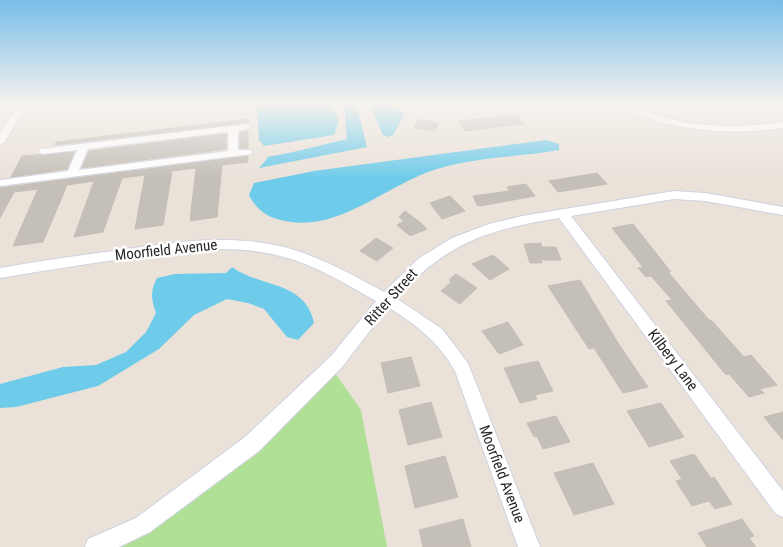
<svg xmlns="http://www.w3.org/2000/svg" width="783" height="547" viewBox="0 0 783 547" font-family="'Roboto Condensed',sans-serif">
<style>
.green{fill:#b0df96}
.water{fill:#6ecbea}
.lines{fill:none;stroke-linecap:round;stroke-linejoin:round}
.stream{stroke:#6ecbea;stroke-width:2.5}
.building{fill:#c5bfb9;stroke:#c4beb3}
.minor-casing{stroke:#ced2e0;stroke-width:2}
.minor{fill:#fff;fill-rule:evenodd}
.labels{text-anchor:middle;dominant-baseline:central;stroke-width:5;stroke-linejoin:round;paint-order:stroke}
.street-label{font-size:15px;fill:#272727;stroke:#fff}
</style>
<rect width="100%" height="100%" fill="#eae2d9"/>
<polygon class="green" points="335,373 361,410 387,547 111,547"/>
<g class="water">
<polygon points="257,103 330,103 339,121 334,135 264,146 259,140"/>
<polygon points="344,103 356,103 367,147 259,168 268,158 347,139"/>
<polygon points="369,103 385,103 405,114 393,135 388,137 383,135"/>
<path d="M546,140l13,4v6c-40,7 -83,7 -122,19 -53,16 -101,68 -160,50 -13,-4 -22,-12 -28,-24l5,-12 60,-12z"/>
<path d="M232,267c28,21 73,13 82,56l-16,17 -11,-3 -23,-28 -16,-6 -21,-4 -33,16 -35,34 -61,37 -82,21 -16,1v-24l63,-17 33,-2 30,-13 20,-20 10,-19c-5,-14 -6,-22 1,-35l18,-4 51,-1z"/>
</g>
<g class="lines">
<g class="stream">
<polyline points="343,103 346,112"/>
<polyline points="268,158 297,153"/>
</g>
</g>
<g class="building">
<polygon points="517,115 524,124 465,131 459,121"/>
<polygon points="248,119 248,123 55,145 56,142"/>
<polygon points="418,119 439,123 435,131 414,128"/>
<polygon points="248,131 248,148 240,148 240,133"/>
<polygon points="226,134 226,149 82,168 89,151"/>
<polygon points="74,152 67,169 11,177 22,156"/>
<polygon points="248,156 248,162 222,165 217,217 190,221 196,168 172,171 163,225 135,229 145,175 122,178 103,232 74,237 94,181 67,185 43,242 13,246 38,189 14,192 0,218 0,188"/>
<polygon points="597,173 607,184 558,192 549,181"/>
<polygon points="526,184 535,196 480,206 477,205 473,196 510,191 507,187"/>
<polygon points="450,196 465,211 442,219 430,203"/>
<polygon points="405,211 422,224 427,229 410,236 397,225 404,221 399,217"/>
<polygon points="633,224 671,272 668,272 709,320 711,320 744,357 751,355 777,385 760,389 764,393 749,397 729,374 726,375 666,301 672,300 651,276 646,277 638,268 643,267 612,228"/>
<polygon points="376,238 393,248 377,261 360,251"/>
<polygon points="541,243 542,247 556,247 561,260 541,260 542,263 530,263 524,244"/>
<polygon points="493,255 509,269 490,280 472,264"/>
<polygon points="456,274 477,288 460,304 441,291 451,282 449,280"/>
<polygon points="580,280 618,343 648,387 623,393 594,348 589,349 548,286"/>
<polygon points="508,322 523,345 499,354 482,331"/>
<polygon points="411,357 420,386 388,393 381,363"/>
<polygon points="538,361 553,391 535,395 537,399 520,403 504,368"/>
<polygon points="431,402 442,437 408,445 399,410"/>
<polygon points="661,403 684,437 649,447 627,411"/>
<polygon points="783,412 783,440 764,417"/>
<polygon points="556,416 570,442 543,449 537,436 534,437 527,423"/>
<polygon points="694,454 711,478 714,477 732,504 715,509 709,501 692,506 676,481 682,479 670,461"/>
<polygon points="445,456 458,497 415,508 405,466"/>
<polygon points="593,463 614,504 574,515 554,473"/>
<polygon points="463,519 471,547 423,547 419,530"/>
<polygon points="742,519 754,536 749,538 756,547 707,547 698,533"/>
</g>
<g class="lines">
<g class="minor-casing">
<g id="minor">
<polygon points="20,103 28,103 4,143 0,144 0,133"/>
<path d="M403,103c12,0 23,3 35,4 21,2 49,-5 72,-4l-4,3 -67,7z"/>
<path d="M611,103c21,0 42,12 63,17 36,8 73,7 109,2v6c-50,7 -97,4 -145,-13 -8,-2 -21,-6 -27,-12z"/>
<polygon points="764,103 774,103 783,107 783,114"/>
<path d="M246,124l5,3 -2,2 -11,2v19h14v4l-252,32v-6l68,-9 9,-21 -34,4 -4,-1v-4zM228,132v19l-149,19 9,-21z"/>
<path d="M674,191l31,2 78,14v8l-78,-14 -31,-2 -103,17 212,275v26l-7,-3 -217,-296c-73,12 -111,24 -163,80l46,31 26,34 72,184h-22l-63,-176c-16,-29 -40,-47 -67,-64l-45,59 -84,85 -109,81 -31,15h-34l3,-8 48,-21 109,-81 86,-81 45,-55c-30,-17 -62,-37 -96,-45 -53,-14 -107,-4 -159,3 -41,6 -81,12 -121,19v-10c40,-7 80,-13 121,-18 52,-8 106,-16 159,-4 37,9 71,28 104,46l34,-33 34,-21 37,-14 33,-8z"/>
</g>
</g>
<use href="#minor" class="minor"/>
</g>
<linearGradient id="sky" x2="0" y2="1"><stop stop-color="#77bde9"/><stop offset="0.58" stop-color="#f6f2ee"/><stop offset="1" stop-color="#f6f2ee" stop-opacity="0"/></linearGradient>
<rect width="783" height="179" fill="url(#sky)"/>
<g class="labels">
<g class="street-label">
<text transform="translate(166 250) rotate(-6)">Moorfield Avenue</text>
<text transform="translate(391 297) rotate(-48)">Ritter Street</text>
<text transform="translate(673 360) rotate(53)">Kilbery Lane</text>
<text transform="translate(502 474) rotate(69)">Moorfield Avenue</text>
</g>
</g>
</svg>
